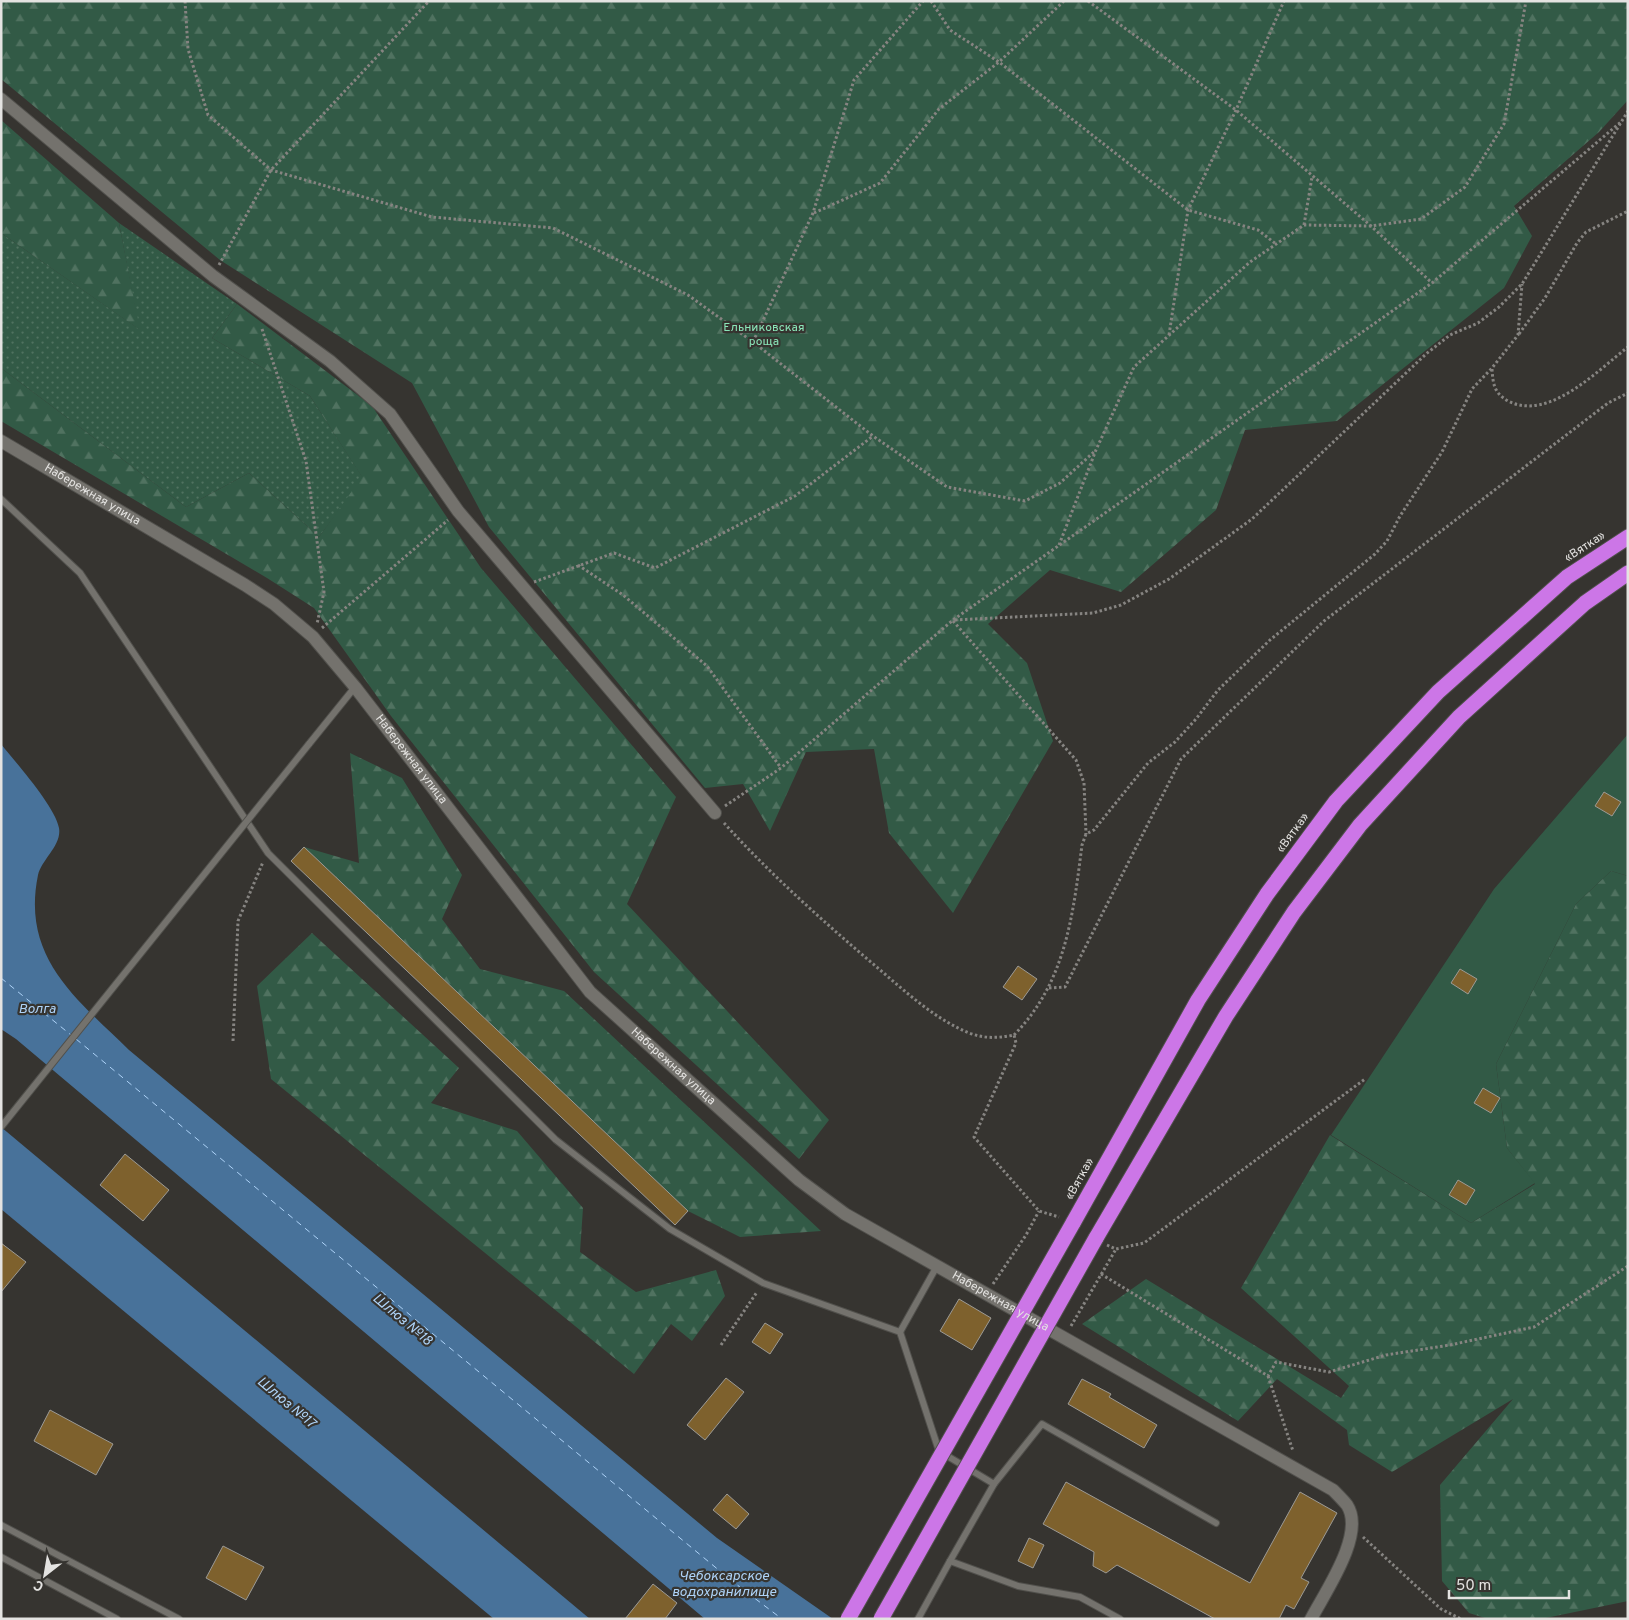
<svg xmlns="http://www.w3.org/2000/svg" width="1629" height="1620" viewBox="0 0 1629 1620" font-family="Overpass,sans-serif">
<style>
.grass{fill:url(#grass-dots)}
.forest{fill:url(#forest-firs)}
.garden{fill:#325a46}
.water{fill:#48729a}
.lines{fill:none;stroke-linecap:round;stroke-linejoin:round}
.ferry{stroke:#aed3f8;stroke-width:1;stroke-dasharray:6 5;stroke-linecap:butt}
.building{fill:#7e612d;stroke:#9c9a95}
.lane-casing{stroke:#51504c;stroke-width:8}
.street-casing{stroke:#51504c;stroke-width:14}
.highway-casing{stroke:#51504c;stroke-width:17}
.path{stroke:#868481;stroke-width:3;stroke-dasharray:2.5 2.5;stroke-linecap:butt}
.lane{stroke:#74726d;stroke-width:6}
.street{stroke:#74726d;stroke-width:12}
.highway{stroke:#cc76e7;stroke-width:15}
.lane-bridge-casing{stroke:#51504c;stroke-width:8;stroke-linecap:butt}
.highway-bridge-casing{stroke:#51504c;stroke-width:17;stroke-linecap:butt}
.lane-bridge{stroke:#74726d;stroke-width:6}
.highway-bridge{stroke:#cc76e7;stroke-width:15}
.labels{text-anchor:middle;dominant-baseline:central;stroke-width:4.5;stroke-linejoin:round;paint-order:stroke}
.park-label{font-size:12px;fill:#8ae5b8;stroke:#363430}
.street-label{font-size:12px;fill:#e4e3e1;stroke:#363430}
.water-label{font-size:14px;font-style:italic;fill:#aed3f8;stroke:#363430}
</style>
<defs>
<pattern id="grass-dots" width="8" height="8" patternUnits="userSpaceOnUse" patternTransform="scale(1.25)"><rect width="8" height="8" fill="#325a46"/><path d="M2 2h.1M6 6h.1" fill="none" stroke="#507260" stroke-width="1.8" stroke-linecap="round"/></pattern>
<pattern id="forest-firs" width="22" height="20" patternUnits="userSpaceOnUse" patternTransform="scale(1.25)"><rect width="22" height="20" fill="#325a46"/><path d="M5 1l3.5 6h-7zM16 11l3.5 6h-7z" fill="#507260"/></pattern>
</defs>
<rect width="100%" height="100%" fill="#363430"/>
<polygon class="grass" points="119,223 237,304 212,338 310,396 363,478 319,537 249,473 186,507 1,368 1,233 139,329"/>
<g class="forest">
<polygon points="1,1 1628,1 1628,100 1599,132 1514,206 1532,236 1504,288 1337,421 1245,430 1216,510 1121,592 1050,570 988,624 1027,663 1053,741 953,913 889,833 874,749 806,752 770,831 743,784 705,788 489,527 412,383 220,260 1,79"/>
<polygon points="1,120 119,223 140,330 1,233"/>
<polygon points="237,304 372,406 481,568 676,797 627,904 829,1120 799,1159 594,972 391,716 314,608 267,578 1,421 1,368 186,507 249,473 319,537 362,477 310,396 212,338"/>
<polygon points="350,753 402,778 462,875 442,919 480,969 564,991 821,1231 740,1237 688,1211 304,847 359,863"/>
<polygon points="1611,871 1628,876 1628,1601 1541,1619 1488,1619 1469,1613 1442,1581 1440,1485 1513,1399 1392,1472 1349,1445 1347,1430 1277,1379 1238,1421 1082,1324 1146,1279 1341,1398 1349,1386 1241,1288 1330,1135 1471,1223 1535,1184 1507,1148 1496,1064 1576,904"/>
<polygon points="312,933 459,1068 431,1103 517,1131 583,1208 580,1252 636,1292 716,1270 725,1296 692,1341 671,1324 634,1374 271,1079 257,986"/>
</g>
<polygon class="garden" points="1628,734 1628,876 1611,871 1576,904 1496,1064 1507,1148 1535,1183 1471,1223 1331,1135 1494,889"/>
<g class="water">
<path d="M1,744c15,19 54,62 58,84 3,17 -17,31 -21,47 -17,83 39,124 91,175l588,488 116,81h-128l-689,-580 -15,-10z"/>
<polygon points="1,1127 590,1619 494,1619 1,1209"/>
</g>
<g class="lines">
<g class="ferry">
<polyline points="1,978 71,1035"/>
<polyline points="76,1039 732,1581 782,1619"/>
</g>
</g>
<g class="building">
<polygon points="1604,792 1621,802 1612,816 1595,806"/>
<polygon points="304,847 688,1211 675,1225 291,861"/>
<polygon points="1018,966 1037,979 1022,1000 1003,987"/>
<polygon points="1460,969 1477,979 1468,994 1451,983"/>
<polygon points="1483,1088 1500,1098 1491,1113 1474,1103"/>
<polygon points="125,1154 169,1190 143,1221 100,1185"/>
<polygon points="1458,1180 1475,1190 1466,1205 1449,1195"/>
<polygon points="1,1243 26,1262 1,1292"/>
<polygon points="959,1299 991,1318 972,1350 940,1331"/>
<polygon points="765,1323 783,1334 770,1354 752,1342"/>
<polygon points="726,1378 744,1392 705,1440 687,1425"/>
<polygon points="1082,1379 1111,1394 1109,1397 1157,1425 1144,1448 1068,1404"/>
<polygon points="50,1410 113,1444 96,1475 34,1441"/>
<polygon points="1066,1482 1250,1583 1300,1492 1337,1513 1301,1578 1309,1582 1294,1609 1286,1605 1279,1619 1215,1619 1117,1565 1106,1573 1093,1566 1094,1552 1043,1524"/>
<polygon points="727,1494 749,1514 736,1529 713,1510"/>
<polygon points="1029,1538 1044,1545 1033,1568 1018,1561"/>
<polygon points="223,1546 264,1567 246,1600 206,1578"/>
<polygon points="653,1584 677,1603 665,1619 625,1619"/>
</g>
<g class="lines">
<g class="lane-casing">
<g id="lane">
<polyline points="1,499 80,573 268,853 556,1140 670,1229 763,1283 900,1332 939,1451 994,1484 1042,1424 1216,1523"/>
<polyline points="309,744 355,687"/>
<polyline points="900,1332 937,1266"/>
<polyline points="1,1525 179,1619"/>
<polyline points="1,1557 117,1619"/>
<polyline points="950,1561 994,1484"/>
<polyline points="918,1619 950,1561 1018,1586 1080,1597 1120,1619"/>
</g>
</g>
<g class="street-casing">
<g id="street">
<polyline points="1,99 213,276 330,361 390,414 458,511 715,813"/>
<path id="s1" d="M1,441l244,144 29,19 39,33 42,50 235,305 209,188 46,34 488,276c5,5 10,10 14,15 19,29 -22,87 -36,114"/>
</g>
</g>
<g class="highway-casing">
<g id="highway">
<polyline points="1073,1223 1198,1000 1267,894 1336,801 1438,692 1567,577 1628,537"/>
<polyline points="1096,1238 1226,1016 1294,912 1360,825 1459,717 1585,603 1628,573"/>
</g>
</g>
<g class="path">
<polyline points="185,1 188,49 208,115 271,170 432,217 553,228 688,295 753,342 873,436 947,487 1025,501 1060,483 1096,450"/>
<polyline points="931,1 950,30 999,62 1188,210 1258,230 1276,244"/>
<polyline points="1088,1 1236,110 1371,226 1432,283"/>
<polyline points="814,213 880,183 939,109 999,62 1064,1"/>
<polyline points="1304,225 1312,177"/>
<polyline points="219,265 271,170 429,1"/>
<polyline points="262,329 306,461 324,592 317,624"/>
<polyline points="1519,334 1545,298 1577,243 1586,232 1628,211"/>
<polyline points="1169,335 1188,210 1236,110 1284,1"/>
<polyline points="753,342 813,213 854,80 923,1"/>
<path d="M1492,369c1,15 2,24 16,32 41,21 90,-31 120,-54"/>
<polyline points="1059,545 1096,450 1134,367 1250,262 1304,225 1371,226 1421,219 1465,187 1504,124 1526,1"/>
<polyline points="578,565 623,595 707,666 781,768"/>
<polyline points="534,582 614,553 655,568 795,496 873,436"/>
<polyline points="955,620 1093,613 1121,605 1169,579 1252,519 1426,354 1450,335 1478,323 1499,307 1522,284 1628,111"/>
<polyline points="953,621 1076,760 1084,783 1086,834"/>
<polyline points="322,628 448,520"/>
<polyline points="725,806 781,768 953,620 1432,283 1622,121"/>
<path d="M724,823c48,53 101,100 155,146 28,24 56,50 90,64 16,6 30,5 45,2l2,8 -42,94 65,74 20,6"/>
<polyline points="1049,988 1065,987 1181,759 1324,621 1608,403 1628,393"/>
<path d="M1014,1035c52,-53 59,-120 68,-190l4,-11 8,-4 54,-67 27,-21 21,-23 22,-29 52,-50 105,-86 12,-13 13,-25 42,-64 30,-63 20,-21 26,-33 4,-51"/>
<polyline points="233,1041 238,921 263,862"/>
<polyline points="1107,1245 1116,1249 1144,1243 1365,1079"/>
<polyline points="1101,1274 1268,1376 1276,1362 1329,1372 1386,1355 1450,1345 1534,1327 1628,1266"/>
<polyline points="993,1284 1026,1235 1039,1211"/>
<polyline points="1071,1326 1116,1249"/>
<polyline points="721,1345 757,1292"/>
<polyline points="1268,1376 1293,1451"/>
<polyline points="1363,1537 1441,1609 1461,1619"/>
</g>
<use href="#lane" class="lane"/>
<use href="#street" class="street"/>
<use href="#highway" class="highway"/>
<g class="lane-bridge-casing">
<polyline id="lane-bridge" points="1,1127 309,744"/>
</g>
<g class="highway-bridge-casing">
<g id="highway-bridge">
<polyline points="848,1619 1073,1223"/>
<polyline points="881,1619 1096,1238"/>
</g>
</g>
<use href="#lane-bridge" class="lane-bridge"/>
<use href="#highway-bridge" class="highway-bridge"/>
</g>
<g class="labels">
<g class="park-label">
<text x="764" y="328">Ельниковская<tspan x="764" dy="14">роща</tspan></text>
</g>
<g class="street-label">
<text stroke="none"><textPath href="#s1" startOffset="106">Набережная улица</textPath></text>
<text transform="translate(1585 547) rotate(-33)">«Вятка»</text>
<text stroke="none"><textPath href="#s1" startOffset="526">Набережная улица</textPath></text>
<text transform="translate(1293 833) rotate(-54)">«Вятка»</text>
<text stroke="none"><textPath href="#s1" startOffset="931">Набережная улица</textPath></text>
<text transform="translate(1080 1179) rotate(-61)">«Вятка»</text>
<text stroke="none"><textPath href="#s1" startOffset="1336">Набережная улица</textPath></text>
</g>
<g class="water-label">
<text x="37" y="1009">Волга</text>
<text transform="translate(402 1320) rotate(40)">Шлюз №18</text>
<text transform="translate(286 1403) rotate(40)">Шлюз №17</text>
<text x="724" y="1576">Чебоксарское<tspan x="724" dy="16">водохранилище</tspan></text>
</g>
</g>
<rect width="1629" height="1620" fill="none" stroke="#e4e3e1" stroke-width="5"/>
<g transform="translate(45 1575) rotate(211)" stroke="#363430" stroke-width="4" paint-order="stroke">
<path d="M0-4L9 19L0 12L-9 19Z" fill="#e4e3e1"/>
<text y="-8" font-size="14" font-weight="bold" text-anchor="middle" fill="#e4e3e1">С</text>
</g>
<path d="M1449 1590v8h120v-8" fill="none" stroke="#e4e3e1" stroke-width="2.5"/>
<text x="1456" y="1590" font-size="15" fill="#e4e3e1" stroke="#363430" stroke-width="4" paint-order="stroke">50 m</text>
</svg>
